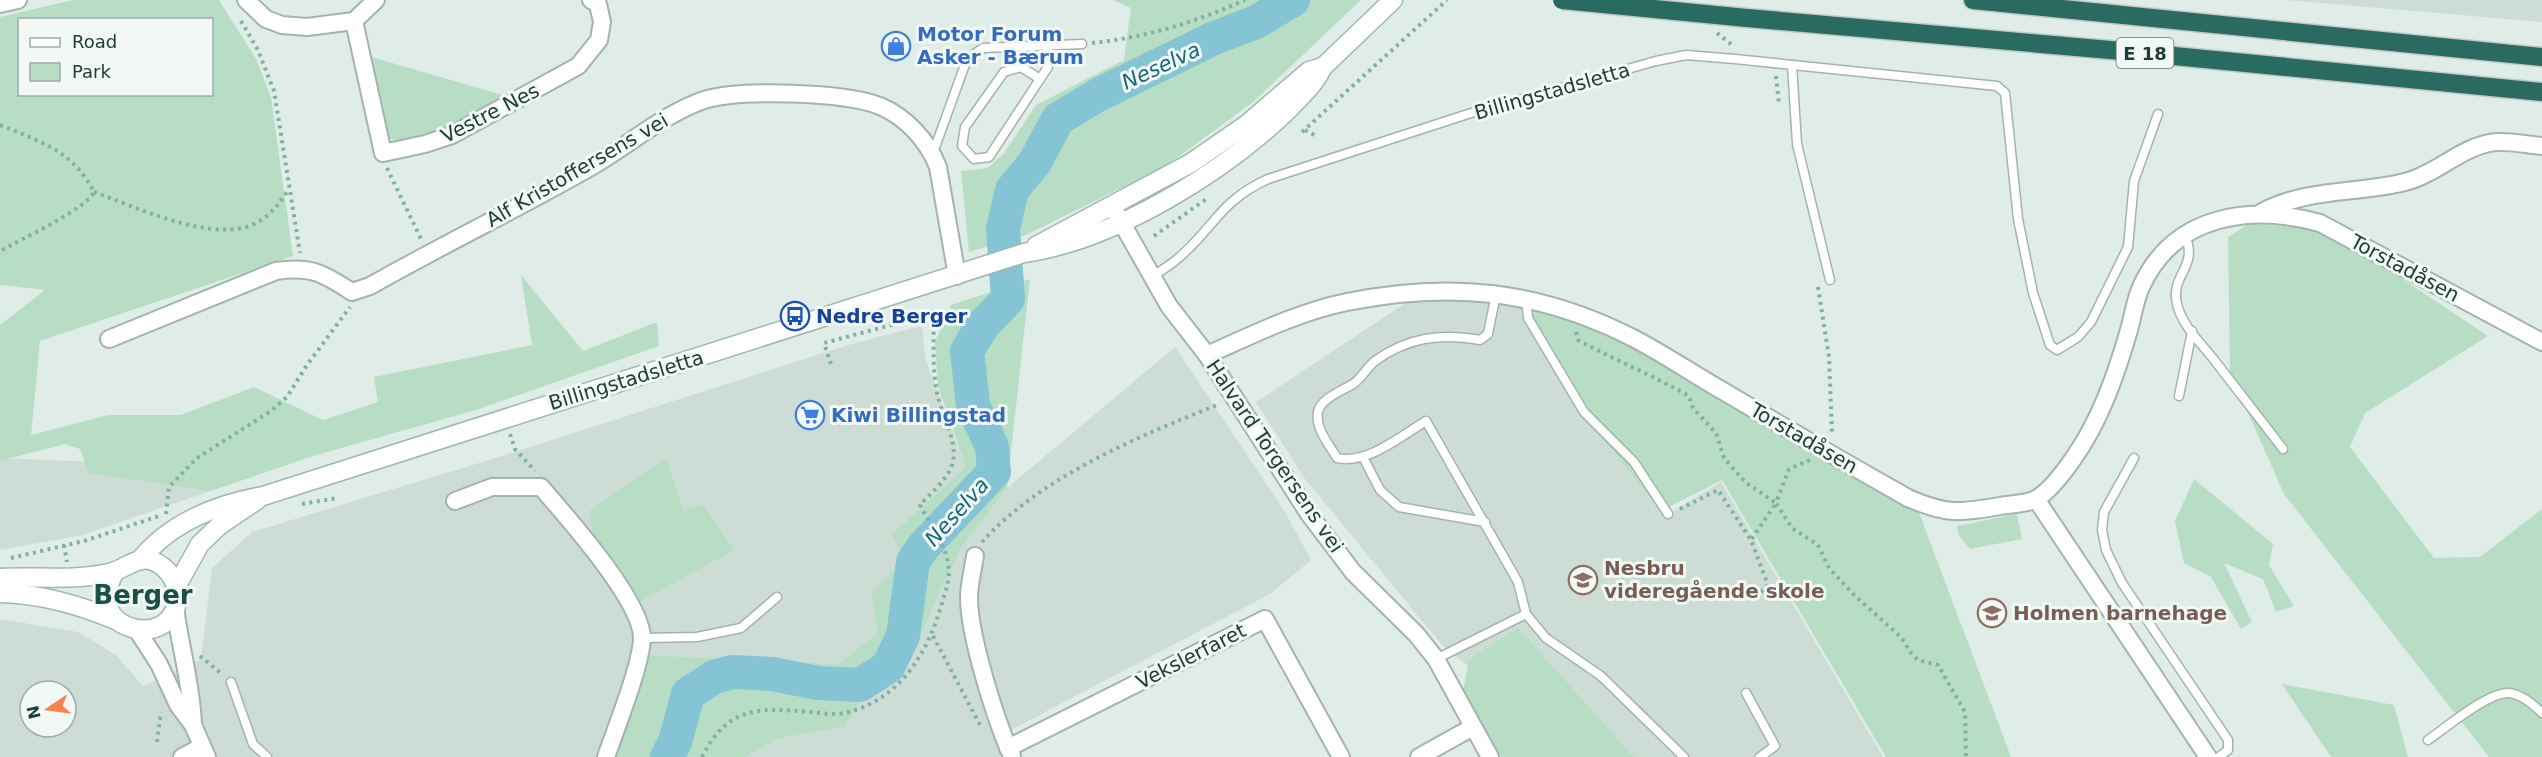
<svg xmlns="http://www.w3.org/2000/svg" width="2542" height="757" viewBox="0 0 2542 757" font-family="'DejaVu Sans',sans-serif">
<style>
.built{fill:#cedcd6;fill-rule:evenodd}
.green{fill:#b7dec4;fill-rule:evenodd}
.lines{fill:none;stroke-linecap:round;stroke-linejoin:round}
.river{stroke:#84c4d4;stroke-width:34}
.service-casing{stroke:#a3b4af;stroke-width:11}
.minor-casing{stroke:#a3b4af;stroke-width:20}
.secondary-casing{stroke:#9eb8b0;stroke-width:21}
.motorway-casing{stroke:#c1c9c7;stroke-width:21}
.path{stroke:#7eb1a4;stroke-width:4;stroke-dasharray:3 4.5;stroke-linecap:butt}
.service{stroke:#fff;stroke-width:8}
.minor{stroke:#fff;stroke-width:16}
.secondary{stroke:#fff;stroke-width:18}
.motorway{stroke:#2a6b61;stroke-width:18}
.motorway-bridge-casing{stroke:#c1c9c7;stroke-width:21;stroke-linecap:butt}
.motorway-bridge{stroke:#2a6b61;stroke-width:18}
.labels{text-anchor:middle;dominant-baseline:central;stroke-width:6;stroke-linejoin:round;paint-order:stroke}
.shield{fill:#f1f8f5;stroke:#5f7570;stroke-width:1.5}
.shield-label{font-size:18px;font-weight:bold;fill:#203d37}
.shop-label{font-size:20px;font-weight:bold;fill:#366cbe;stroke:#f1f8f5;text-anchor:start}
.street-label{font-size:20px;fill:#203d37;stroke:#f1f8f5}
.transit-label{font-size:20px;font-weight:bold;fill:#164399;stroke:#f1f8f5;text-anchor:start}
.education-label{font-size:20px;font-weight:bold;fill:#785e54;stroke:#f1f8f5;text-anchor:start}
.water-label{font-size:21px;font-style:italic;fill:#17667c;stroke:#f1f8f5}
.district-label{font-size:26px;font-weight:bold;fill:#1b5046;stroke:#f1f8f5}
</style>
<rect width="100%" height="100%" fill="#e0ece7"/>
<g class="built">
<polygon points="2286,0 2542,0 2542,22"/>
<polygon points="1422,292 1526,298 1669,514 1721,482 1883,757 1618,757 1521,709 1442,645 1305,479 1256,402"/>
<path d="M920,326l3,5 2,27 41,109 -75,68 13,25 -32,32 6,40 -40,32 -191,-9 -42,102h-605v-138l78,13 38,23 27,31 58,-27 11,-91 40,-36 237,-72 356,-114zM30,691h36v36h-36z"/>
<polygon points="1175,347 1285,512 1311,560 1270,594 1009,731 1022,757 744,757 778,739 845,726 858,704 892,683 925,626 942,586 964,544 1007,488"/>
<polygon points="0,458 170,465 211,491 82,535 0,550"/>
</g>
<g class="green">
<path d="M73,0h146l37,59 15,38 22,159 -253,85 -9,94 77,-20h73l73,-28 69,33 55,-18 -4,-25 158,-32 -11,-70 62,76 74,-29 2,24 -183,64 -163,46 -102,35 -122,-18 -9,-24 -15,-5 -65,17v-136l45,-35 -45,-5v-268zM20,20h192v74h-192z"/>
<polygon points="1113,0 1361,0 1253,102 1166,166 1024,236 969,252 961,171 988,168 1005,152 1036,105 1124,60 1131,8"/>
<path d="M368,56l138,40c-29,16 -84,55 -117,42z"/>
<polygon points="2249,224 2316,228 2389,270 2488,336 2365,413 2350,447 2434,558 2480,557 2542,509 2542,757 2489,757 2284,494 2230,372 2228,237"/>
<polygon points="1030,279 1007,488 964,544 942,586 925,626 892,683 858,704 845,726 778,739 744,757 605,757 647,655 838,664 878,632 871,592 904,560 891,535 966,467 938,387 935,342 951,305"/>
<polygon points="1520,298 1642,350 1914,499 2011,757 1886,757 1722,480 1661,511 1582,412 1523,312"/>
<polygon points="666,458 683,510 703,504 734,550 637,603 594,538 589,511"/>
<polygon points="2194,479 2273,544 2269,565 2294,606 2276,612 2263,579 2224,563 2252,622 2241,629 2211,577 2184,563 2175,521"/>
<polygon points="2017,514 2022,539 1970,549 1959,536 1957,526"/>
<polygon points="1518,628 1634,757 1501,757 1463,692 1469,660"/>
<polygon points="2282,684 2394,705 2408,757 2331,757"/>
</g>
<g class="lines">
<polyline class="river" points="667,757 675,742 688,694 714,677 732,672 772,674 818,683 860,685 888,667 903,636 913,562 923,547 994,472 992,447 973,405 967,351 983,325 1008,299 1003,229 1012,190 1035,162 1058,119 1098,95 1212,39 1256,22 1293,0"/>
<g class="service-casing">
<g id="service">
<polyline points="1792,65 1797,144 1830,280"/>
<polygon points="1021,67 1040,79 989,157 974,159 962,146 965,127 1004,72"/>
<polyline points="1040,79 1048,67 1048,47"/>
<polyline points="933,153 967,59 983,48 1082,44"/>
<path d="M2185,235c14,33 -15,39 -8,69 5,22 25,40 38,57 23,30 46,59 68,88"/>
<path d="M1153,276c7,-5 16,-10 23,-16 37,-30 43,-59 92,-81l200,-65 188,-53 30,-6 49,4 262,27 8,7 13,126 15,74 17,52 7,5 21,-13 13,-15 37,-75 6,-66 24,-67"/>
<path d="M1496,294l-8,40 -8,6c-39,-7 -72,-3 -105,21 -8,6 -13,17 -22,23 -10,6 -33,15 -35,28 -3,17 11,32 19,46 30,7 64,-22 89,-37l92,161 8,32"/>
<polyline points="1526,298 1528,318 1584,412 1634,462 1668,514"/>
<polyline points="2179,396 2192,331"/>
<polyline points="1363,457 1380,490 1399,507 1485,522"/>
<polyline points="2134,458 2104,512 2102,530 2106,550 2122,583 2228,740 2228,750 2219,757"/>
<polyline points="642,638 697,637 741,628 777,597"/>
<polyline points="1436,659 1526,614 1546,638 1601,676 1684,757"/>
<polyline points="231,682 253,744 267,757"/>
<polyline points="1746,693 1775,746 1760,757"/>
<path d="M2428,740c19,-13 61,-49 82,-47 13,2 24,12 32,20"/>
</g>
</g>
<g class="minor-casing">
<g id="minor">
<polyline points="246,0 266,19 282,25 307,27 354,21 376,0"/>
<polyline points="0,4 18,0"/>
<polyline points="354,21 383,153 425,144 452,135 578,66 599,40 602,22 598,4 591,0"/>
<polyline points="1115,211 1169,306 1207,355 1309,514 1353,572 1416,634 1436,659 1490,757"/>
<path d="M2262,212c45,-24 95,-18 143,-30 32,-8 58,-37 91,-40 15,-1 32,3 46,4"/>
<path d="M109,339l167,-68c35,-5 47,2 76,21l18,-6c74,-42 151,-79 224,-121 36,-21 70,-51 110,-65 36,-11 140,-8 176,6 26,11 48,35 58,61l19,109"/>
<path d="M1207,355c45,-20 91,-43 140,-53 103,-21 192,-12 286,36 31,16 60,36 90,53 61,36 123,72 185,107 39,17 51,15 92,8 11,-2 27,-2 36,-7 14,-8 28,-27 37,-40 27,-38 43,-84 56,-129 4,-14 6,-30 12,-43 33,-73 110,-83 179,-64l222,119"/>
<polyline points="2036,499 2208,757"/>
<path d="M455,501l37,-14h49c25,29 101,114 101,151 -1,28 -26,90 -36,119"/>
<path d="M975,556c-2,14 -6,28 -6,42 0,37 27,124 43,158"/>
<path d="M175,607c5,40 17,79 18,118"/>
<polyline points="137,630 159,664 178,705 193,725 207,757"/>
<polyline points="1008,748 1265,619 1341,757"/>
<polyline points="182,757 201,747"/>
<polyline points="1419,757 1473,727"/>
</g>
</g>
<g class="secondary-casing">
<g id="secondary">
<polyline points="1036,246 1191,163 1246,125 1309,71 1323,67"/>
<path d="M140,560c30,-37 77,-56 123,-64l761,-243c91,-13 200,-81 265,-144 13,-14 26,-25 34,-42l70,-67"/>
<path d="M0,578c37,-2 72,3 109,-5 20,-4 31,-24 54,-6 8,6 14,17 14,27 3,59 -100,39 -62,-22"/>
<polyline points="176,587 200,544 220,525 257,500"/>
<path d="M0,593c42,1 79,12 118,28"/>
</g>
</g>
<g class="motorway-casing">
<g id="motorway">
<polyline points="1973,0 2542,57"/>
<polyline points="1747,18 2133,52 2542,92"/>
</g>
</g>
<g class="path">
<polyline points="241,21 258,50 274,91 300,253"/>
<polyline points="1717,33 1732,45"/>
<path d="M1092,43c56,-6 101,-20 153,-43"/>
<polyline points="1776,76 1779,104"/>
<path d="M0,125c41,17 72,25 94,67 -8,17 -74,48 -94,59"/>
<polyline points="1305,130 1318,137"/>
<polyline points="1302,132 1447,0"/>
<polyline points="387,168 421,239"/>
<path d="M94,192c42,15 123,54 164,30 14,-8 22,-20 31,-33"/>
<polyline points="1154,236 1209,197"/>
<polyline points="1818,287 1829,357 1832,434"/>
<path d="M1576,332l2,8c37,20 74,35 111,56l4,12 23,25 8,25 21,24 31,21 -25,37"/>
<polyline points="831,364 824,343 925,316"/>
<polyline points="510,434 515,449 535,471"/>
<polyline points="1810,460 1789,469 1776,503 1792,528 1818,545 1829,568 1855,596 1901,637 1911,653 1918,660 1938,665 1965,712 1966,757"/>
<polyline points="302,504 338,498"/>
<polyline points="1680,509 1718,490 1751,540 1768,585 1761,592"/>
<polyline points="166,514 169,487 197,458 271,411 287,397 307,365 350,307"/>
<path d="M982,542c57,-64 158,-107 238,-138"/>
<polyline points="64,545 67,562"/>
<polyline points="11,558 84,541 162,515"/>
<polyline points="933,636 980,725"/>
<polyline points="200,656 222,674"/>
<polyline points="157,742 161,712"/>
<path d="M702,757c25,-50 56,-50 107,-45 11,1 24,3 36,1 55,-13 83,-60 97,-110 4,-14 9,-26 6,-40 -3,-19 -19,-41 -28,-58 10,-11 27,-25 32,-40 7,-20 -9,-48 -14,-68 -7,-29 -3,-58 -5,-88"/>
</g>
<use href="#service" class="service"/>
<use href="#minor" class="minor"/>
<use href="#secondary" class="secondary"/>
<use href="#motorway" class="motorway"/>
<g class="motorway-bridge-casing">
<polyline id="motorway-bridge" points="1562,0 1747,18"/>
</g>
<use href="#motorway-bridge" class="motorway-bridge"/>
</g>
<defs>
<g id="shop-ring" transform="scale(1.5)"><circle r="9.5" fill="#f1f8f5" stroke="#3f7fe0" stroke-width="1.5"/><path d="M-5-2.5h2.3a2.7 3.5 0 0 1 5.4 0H5L5.5 6h-11ZM-1.5-2.5h3a1.5 2.3 0 0 0-3 0Z" fill="#3f7fe0"/></g>
<g id="bus-ring" transform="scale(1.5)"><circle r="9.5" fill="#f1f8f5" stroke="#1a4fb4" stroke-width="1.5"/><path d="M-5-6H5V4H4V6H2V4H-2V6H-4V4H-5ZM-3.5-4V0h7V-4ZM-3.5 1.2v1.5H-2V1.2ZM2 1.2v1.5H3.5V1.2Z" fill="#1a4fb4"/></g>
<g id="supermarket-ring" transform="scale(1.5)"><circle r="9.5" fill="#f1f8f5" stroke="#3f7fe0" stroke-width="1.5"/><path d="M-6-5.5h2.5l.6 2H6L4.5 2H-2.5L-4.4-4H-6ZM-1.5 3.2a1.3 1.3 0 1 0 .1 0ZM3 3.2a1.3 1.3 0 1 0 .1 0Z" fill="#3f7fe0"/></g>
<g id="school-ring" transform="scale(1.5)"><circle r="9.5" fill="#f1f8f5" stroke="#8d6e63" stroke-width="1.5"/><path d="M0-5L7-2L0 1L-7-2ZM-4 1L0 2.5L4 1V4Q0 6-4 4Z" fill="#8d6e63"/></g>
</defs>
<g fill-rule="evenodd">
<use href="#shop-ring" x="896" y="46"/>
<use href="#bus-ring" x="795" y="316"/>
<use href="#supermarket-ring" x="810" y="415"/>
<use href="#school-ring" x="1583" y="580"/>
<use href="#school-ring" x="1992" y="613"/>
</g>
<g class="labels">
<rect class="shield" x="2116.5" y="38" width="57" height="30" rx="4.5"/>
<g class="shield-label">
<text x="2145" y="53">E 18</text>
</g>
<g class="shop-label">
<text x="917" y="34">Motor Forum<tspan x="917" dy="23">Asker - Bærum</tspan></text>
<text x="831" y="415">Kiwi Billingstad</text>
</g>
<g class="street-label">
<text transform="translate(1552 91) rotate(-16)">Billingstadsletta</text>
<text transform="translate(490 113) rotate(-27)">Vestre Nes</text>
<text transform="translate(577 170) rotate(-30)">Alf Kristoffersens vei</text>
<text transform="translate(2405 268) rotate(28)">Torstadåsen</text>
<text transform="translate(626 380) rotate(-17)">Billingstadsletta</text>
<text transform="translate(1804 438) rotate(30)">Torstadåsen</text>
<text transform="translate(1275 456) rotate(56)">Halvard Torgersens vei</text>
<text transform="translate(1191 656) rotate(-27)">Vekslerfaret</text>
</g>
<g class="transit-label">
<text x="816" y="316">Nedre Berger</text>
</g>
<g class="education-label">
<text x="1604" y="568">Nesbru<tspan x="1604" dy="23">videregående skole</tspan></text>
<text x="2013" y="613">Holmen barnehage</text>
</g>
<g class="water-label">
<text transform="translate(1161 66) rotate(-25)">Neselva</text>
<text transform="translate(957 512) rotate(-48)">Neselva</text>
</g>
<g class="district-label">
<text x="143" y="595">Berger</text>
</g>
</g>
<rect x="18" y="18" width="195" height="78" fill="#f1f8f5" stroke="#9dada9" stroke-width="1.5"/>
<rect x="30" y="38" width="30" height="9" fill="#ffffff" stroke="#9dada9" stroke-width="1.5"/>
<text x="72" y="48" font-size="18" fill="#203d37">Road</text>
<rect x="30" y="63" width="30" height="18" fill="#b7dec4" stroke="#9dada9" stroke-width="1.5"/>
<text x="72" y="78" font-size="18" fill="#203d37">Park</text>
<g transform="translate(48 709) rotate(257)"><circle r="28" fill="#f1f8f5" stroke="#9dada9" stroke-width="1.5"/>
<path d="M0-4.5L10 22L0 15L-10 22Z" fill="#fa8250"/>
<text y="-9" font-size="16" font-weight="bold" text-anchor="middle" fill="#203d37">N</text>
</g>
</svg>
